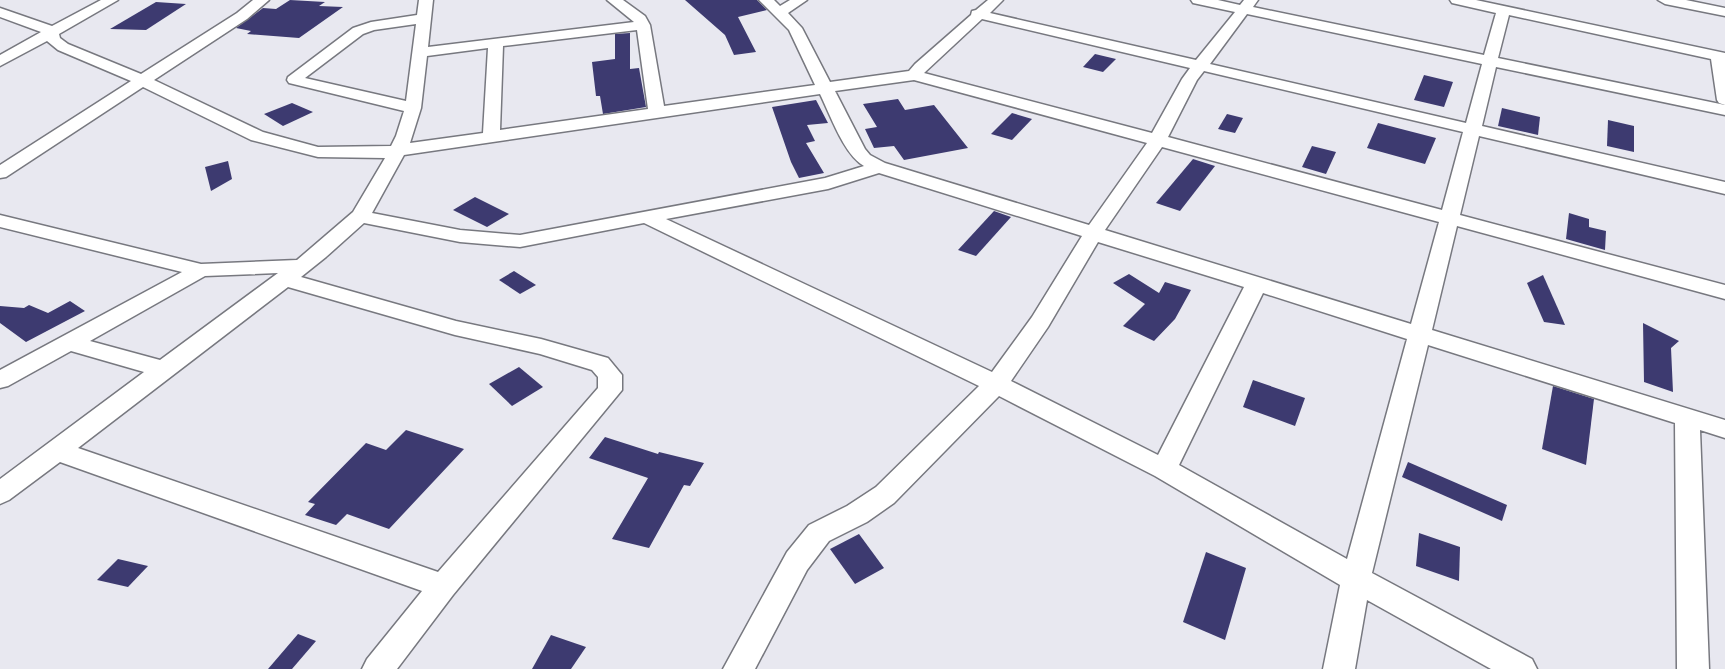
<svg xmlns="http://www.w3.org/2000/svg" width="1725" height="669" viewBox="0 0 1725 669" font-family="'Archivo Narrow',sans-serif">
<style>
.building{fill:#3d3a70}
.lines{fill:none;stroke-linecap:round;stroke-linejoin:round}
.minor-casing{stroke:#77787f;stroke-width:3}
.minor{fill:#fff;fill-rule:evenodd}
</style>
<rect width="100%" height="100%" fill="#e8e8f0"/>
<g class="building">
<polygon points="290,0 325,2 319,6 343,7 299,38 247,34 251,31 236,28 263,8 276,9"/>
<polygon points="685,0 757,0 767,10 738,17 756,52 734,55 725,35"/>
<polygon points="156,2 186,4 146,30 110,29"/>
<polygon points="630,33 630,69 639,68 646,107 603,114 600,96 596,96 592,62 615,59 615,34"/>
<polygon points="1095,54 1116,59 1103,72 1083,67"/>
<polygon points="1424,75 1453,82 1444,107 1414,100"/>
<polygon points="898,99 905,110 934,105 968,148 904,160 894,146 874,148 865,129 877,127 863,104"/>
<polygon points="816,100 828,123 807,125 815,141 806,143 824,173 799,178 791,162 772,107"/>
<polygon points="292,103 313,112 283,126 264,114"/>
<polygon points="1502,108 1540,117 1538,135 1498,126"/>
<polygon points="1012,113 1032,119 1012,140 991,134"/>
<polygon points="1227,114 1243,118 1235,133 1218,129"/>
<polygon points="1608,120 1634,126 1634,152 1607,146"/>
<polygon points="1378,123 1436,138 1425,164 1367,148"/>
<polygon points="1312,146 1336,152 1326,174 1302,167"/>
<polygon points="1193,159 1215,166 1180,211 1156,203"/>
<polygon points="228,161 232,179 211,191 205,167"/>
<polygon points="475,197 509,214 487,227 453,210"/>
<polygon points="994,211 1011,217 976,256 958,250"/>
<polygon points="1569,213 1589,219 1589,227 1606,231 1605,250 1566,239"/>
<polygon points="514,271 536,285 520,294 499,280"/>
<polygon points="1129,274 1159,293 1165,282 1191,290 1175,319 1154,341 1123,326 1145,304 1113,283"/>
<polygon points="1543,275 1559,311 1565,325 1544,322 1527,283"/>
<polygon points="70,301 85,311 26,342 0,323 0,306 24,308 29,305 48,313"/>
<polygon points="1643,323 1679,341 1671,348 1673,392 1644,382"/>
<polygon points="519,367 543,387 512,406 489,384"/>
<polygon points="1253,380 1305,398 1295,426 1243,407"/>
<polygon points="1553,386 1594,399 1586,465 1542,449"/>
<polygon points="406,430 464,449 389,529 347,514 336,525 305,515 315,504 308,502 366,443 386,450"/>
<polygon points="605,437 658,454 659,452 704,463 690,486 684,485 649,548 612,539 648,478 589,458"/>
<polygon points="1408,462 1507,505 1502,521 1402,477"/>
<polygon points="1419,533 1460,547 1459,581 1416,566"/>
<polygon points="859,534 884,568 855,584 830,549"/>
<polygon points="1206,552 1246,568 1225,640 1183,622"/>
<polygon points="118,559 148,566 128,587 97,580"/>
<polygon points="298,634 316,641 292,669 268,669"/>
<polygon points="551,635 586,647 571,669 532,669"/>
</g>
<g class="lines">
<g class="minor-casing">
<g id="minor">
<path d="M101,0h17l-59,34 1,4 8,6 73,30 96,-61 16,-13h16l-22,19 -93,61 109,52 55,15 73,-1 5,-10 8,-25 -115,-28 -2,-3 1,-3 65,-49 18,-6 46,-7 2,-15h14l-5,47 206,-25 -27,-22h16l22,16 5,9 14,81 151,-21 -26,-55 -30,-30h15l6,6 10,-6h17l-19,13 14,15 28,54 79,-11 6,-7 56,-49 1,-4 4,-1 12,-10h15l-13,13 206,47 39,-48 -42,-9 -2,-3h27l22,5 4,-5h14l-5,7 231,48 12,-42 -44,-10 -2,-3h26l249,53v52l-6,-2 -2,-3 -6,-41 -202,-44 -11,43 227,47v10l-229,-48 -14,59 243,56v12l-246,-58 -19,79 265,70v14l-268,-73 -25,104 293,90v18l-25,-8 9,239h-32l-2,-246 -247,-78 -56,228 160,86 5,10h-46l-124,-69 -12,69h-32l17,-84 -185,-109 -156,-80 -105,107 -27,19 -38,19 -22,29 -52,99h-32l64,-117 22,-27 38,-19 29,-19 103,-101 -335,-163 -124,24 -60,-5 -96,-19 -38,34 -25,20 155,44 85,18 67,19 14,17v15l-169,205 -56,74h-35l5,-10 55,-68 -362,-129 -51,38 -9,4v-25l144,-107 -73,-21 -63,35 -8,2v-18l182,-98 -182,-45v-12l201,49 96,-4 56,-48 32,-54 -67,-1 -67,-17 -108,-53 -137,90 -6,1v-13l131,-84 -73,-31 -11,-9 -47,25v-11l41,-23 -41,-15v-9l52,18zM1247,14l235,50 -16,59 -256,-59zM982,19l208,49 -8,11 -30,54 -228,-60zM416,24l-10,77 -101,-23 58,-44 11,-4zM637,30l11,79 -148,21 3,-84zM488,48l-5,85 -73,10 11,-35 6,-52zM1204,71l259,61 -21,78 -274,-73 29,-57zM914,80l233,63 -58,82 -204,-62 -15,-8 -5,-6 -30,-58zM820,94c10,20 24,61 44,72l-39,12 -305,57 -60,-5 -88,-17 32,-58zM1162,147l277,75 -28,102 -306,-94zM879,173l203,63 -50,81 -40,55 -326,-153 162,-30zM1098,242l146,45 -86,168 -147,-74 37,-54zM278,273l-118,87 -70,-19 115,-65zM288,287l167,48 85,19 52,16 6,7v11l-160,184 -360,-124zM1263,293l144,46 -60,220 -168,-94z"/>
<polygon points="1658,0 1686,0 1725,8 1725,16 1665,4"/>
</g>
</g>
<use href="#minor" class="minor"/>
</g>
</svg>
